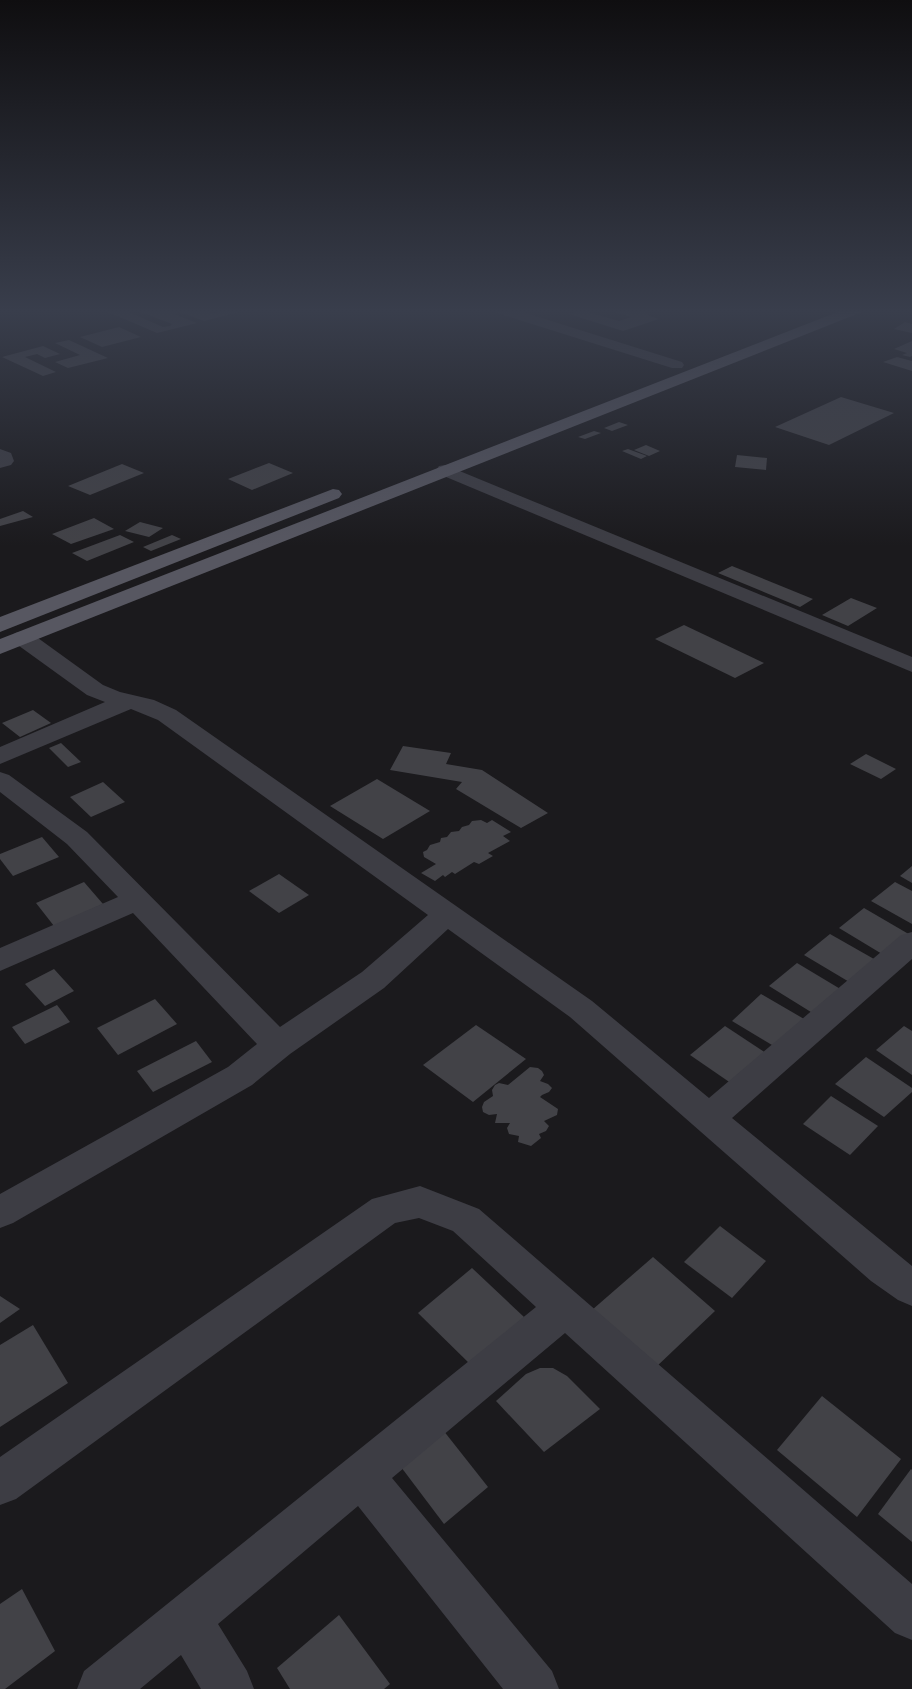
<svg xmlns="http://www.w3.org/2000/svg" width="912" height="1689" viewBox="0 0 912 1689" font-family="Helvetica,sans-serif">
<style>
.building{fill:#424247}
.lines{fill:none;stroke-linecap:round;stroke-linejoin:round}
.minor{fill:#3d3d44;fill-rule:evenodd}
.major{fill:#575761;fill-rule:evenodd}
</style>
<rect width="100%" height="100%" fill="#1b1a1d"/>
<g class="building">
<polygon points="101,309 122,309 163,327 170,326 172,324 133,309 203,309 214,314 220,311 215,309 237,309 243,311 204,321 180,312 174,314 197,323 157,333"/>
<polygon points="605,309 634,309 652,314 647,315 659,319 623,331 569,314 581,310 619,321 631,317"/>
<polygon points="905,322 912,324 912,333 894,329"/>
<polygon points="119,327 141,337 102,347 80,337"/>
<polygon points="69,340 108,358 68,368 55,362 80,355 55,343"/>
<polygon points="912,341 912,356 910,357 902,355 907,353 894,349"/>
<polygon points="43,346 60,354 45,358 37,354 25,357 56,372 43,376 2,357"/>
<polygon points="897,357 912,361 912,371 883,362"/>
<polygon points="841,397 894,413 829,445 775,427"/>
<polygon points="619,422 628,425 612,431 604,428"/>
<polygon points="594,431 601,433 585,439 578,437"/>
<polygon points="646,445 660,451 649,456 634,450"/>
<polygon points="628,449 647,456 641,459 622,451"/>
<polygon points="737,455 767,458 766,470 735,467"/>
<polygon points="269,463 293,473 252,490 228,479"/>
<polygon points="122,464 144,473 90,495 68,486"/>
<polygon points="23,511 33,517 0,526 0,519"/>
<polygon points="94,518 114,529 71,544 52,534"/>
<polygon points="140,522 163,528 149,537 125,531"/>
<polygon points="120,535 134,542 87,561 72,553"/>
<polygon points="172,535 181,539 151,551 143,547"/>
<polygon points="732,566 813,599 800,607 718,573"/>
<polygon points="851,598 877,608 848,626 822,615"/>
<polygon points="684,625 764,663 735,678 655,639"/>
<polygon points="33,710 51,723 20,737 2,723"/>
<polygon points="61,743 81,762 68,767 49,748"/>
<polygon points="403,746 451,753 446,764 482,770 548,813 521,828 456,789 462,782 390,770"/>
<polygon points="866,754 896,769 881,779 850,764"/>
<polygon points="377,779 430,811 383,839 330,806"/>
<polygon points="103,782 125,802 91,817 70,797"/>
<polygon points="481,820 487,823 492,820 511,832 503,836 510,841 488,853 493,856 479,864 474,862 455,874 452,872 445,877 443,875 435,881 421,873 436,864 424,857 423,852 427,850 430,845 440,842 441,838 447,837 451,832 459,831 462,827 469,825 472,821"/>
<polygon points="42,837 59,857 13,876 0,859 0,854"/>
<polygon points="912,866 912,883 900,876"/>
<polygon points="279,874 309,895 279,913 249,891"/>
<polygon points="84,882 103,904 54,926 36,903"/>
<polygon points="895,882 912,891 912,924 871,901"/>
<polygon points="864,908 912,936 912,943 892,960 839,928"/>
<polygon points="830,934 881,963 856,986 804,955"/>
<polygon points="797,963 847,993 819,1017 769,986"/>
<polygon points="54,969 74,991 45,1006 25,984"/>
<polygon points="761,994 811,1023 782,1051 732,1021"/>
<polygon points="155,999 177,1024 118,1055 97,1028"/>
<polygon points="57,1005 70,1022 25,1044 12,1027"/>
<polygon points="476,1025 526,1059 473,1102 423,1065"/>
<polygon points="725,1026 772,1057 738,1088 690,1055"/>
<polygon points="904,1026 912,1031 912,1075 876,1050"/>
<polygon points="196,1041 212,1062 153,1092 137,1071"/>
<polygon points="866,1057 912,1088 912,1092 884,1117 835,1084"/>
<polygon points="530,1067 538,1068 542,1071 544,1075 540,1081 548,1084 552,1088 549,1092 542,1095 540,1097 558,1109 557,1115 544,1121 549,1126 546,1131 539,1134 541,1138 531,1146 518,1142 519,1136 509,1134 507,1128 510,1123 495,1123 497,1114 489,1115 483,1112 482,1107 484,1102 493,1096 492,1090 495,1085 499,1083 508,1085"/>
<polygon points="831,1096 878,1126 850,1155 803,1124"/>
<polygon points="720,1226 766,1261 732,1298 684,1262"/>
<polygon points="653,1257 715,1311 655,1368 592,1310"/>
<polygon points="472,1268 524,1317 471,1365 418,1313"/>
<polygon points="0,1296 20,1309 0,1323"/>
<polygon points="33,1325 68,1383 0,1427 0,1345"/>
<polygon points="540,1368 553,1368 567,1376 600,1409 544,1452 496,1401 526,1374"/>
<polygon points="822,1396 901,1459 857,1517 777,1450"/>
<polygon points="443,1430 488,1487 444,1524 398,1463"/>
<polygon points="911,1469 912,1470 912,1542 878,1514"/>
<polygon points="22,1589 55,1651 5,1689 0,1689 0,1604"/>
<polygon points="339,1615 390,1684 384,1689 290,1689 277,1668"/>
</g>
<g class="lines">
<g class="minor">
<polygon points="492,309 513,309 682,362 684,365 682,368 672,368 494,312"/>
<polygon points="0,449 11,453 14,461 11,465 0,468"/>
<polygon points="445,465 912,657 912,672 439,474 436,470 439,466"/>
<polygon points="23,631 31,633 103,685 120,692 154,700 176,710 592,1001 709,1098 901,935 912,932 912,959 732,1118 912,1266 912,1306 898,1300 871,1281 570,1017 448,929 384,988 290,1054 252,1085 13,1223 0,1228 0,1194 228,1067 257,1044 133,913 0,971 0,948 118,897 67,844 0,792 0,772 9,775 87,832 280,1027 362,972 428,915 158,720 131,709 0,764 0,747 105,702 87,695 15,643 12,638 15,633"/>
<polygon points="420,1186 479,1209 912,1584 912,1640 895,1633 565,1333 392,1478 552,1671 559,1689 503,1689 358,1506 218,1624 247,1671 254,1689 201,1689 181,1655 140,1689 77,1689 84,1671 536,1307 453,1231 419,1218 395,1223 16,1499 0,1505 0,1457 372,1199"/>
</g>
<g class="major">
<polygon points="845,309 864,309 862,312 0,654 0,639"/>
<polygon points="333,489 339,490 342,494 339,498 0,632 0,617"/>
</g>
</g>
<linearGradient id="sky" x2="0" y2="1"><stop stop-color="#0f0e10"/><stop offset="0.57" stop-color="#393e4c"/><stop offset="1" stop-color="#393e4c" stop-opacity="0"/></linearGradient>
<rect width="912" height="546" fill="url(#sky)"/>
</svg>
